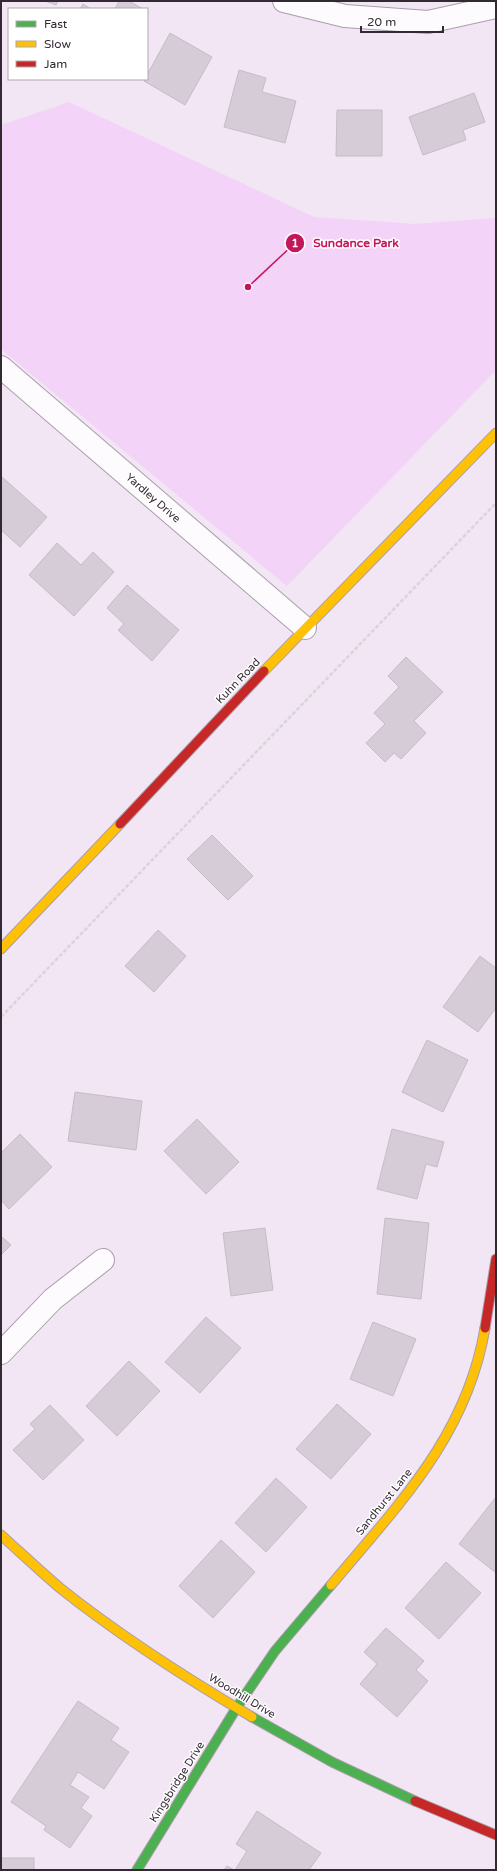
<svg xmlns="http://www.w3.org/2000/svg" width="497" height="1871" viewBox="0 0 497 1871" font-family="'Varela Round',sans-serif">
<style>
.green{fill:#f3d3f7}
.building{fill:#d6ccd8;stroke:#c6bcc7}
.lines{fill:none;stroke-linecap:round;stroke-linejoin:round}
.street-casing{stroke:#a89faa;stroke-width:24}
.fast-casing{stroke:#a89faa;stroke-width:11}
.slow-casing{stroke:#a89faa;stroke-width:11}
.jam-casing{stroke:#a89faa;stroke-width:11}
.path{stroke:#d8d5d9;stroke-width:2.5;stroke-dasharray:4 2;stroke-linecap:butt}
.street{stroke:#fdfbfd;stroke-width:22}
.fast{stroke:#4caf50;stroke-width:9}
.slow{stroke:#ffc107;stroke-width:9}
.jam{stroke:#c62828;stroke-width:9}
.labels{text-anchor:middle;dominant-baseline:central;stroke-width:3;stroke-linejoin:round;paint-order:stroke}
.street-label{font-size:11px;fill:#332933;stroke:#fff}
.leader{fill:none;stroke:#c2185b;stroke-width:1.5}
.callout-dot{fill:#c2185b;stroke:#fff;stroke-width:1.5}
.mark-label{font-size:12px;text-anchor:middle;font-weight:bold;fill:#fff}
.callout-label{font-size:12px;text-anchor:middle;font-weight:bold;fill:#c2185b;stroke:#fff;stroke-width:3;stroke-linejoin:round;paint-order:stroke}
</style>
<rect width="100%" height="100%" fill="#f2e5f4"/>
<polygon class="green" points="69,102 314,217 415,224 496,218 496,370 287,586 1,349 1,125"/>
<g class="building">
<polygon points="45,1 58,1 56,5"/>
<polygon points="119,1 129,1 143,9 115,9"/>
<polygon points="83,4 91,9 80,9"/>
<polygon points="170,33 212,57 185,105 144,81 147,79 147,75"/>
<polygon points="239,70 266,78 262,92 296,101 285,143 224,127"/>
<polygon points="474,93 485,122 463,130 466,140 423,155 409,117"/>
<polygon points="337,110 382,110 382,156 336,156"/>
<polygon points="1,476 47,517 20,547 1,530"/>
<polygon points="57,543 81,565 93,552 114,572 74,616 29,575"/>
<polygon points="127,585 179,630 152,661 118,630 124,624 107,608"/>
<polygon points="406,657 443,692 414,721 426,733 401,759 394,753 385,762 366,743 385,724 374,713 399,687 388,676"/>
<polygon points="212,835 253,876 228,900 187,859"/>
<polygon points="158,930 186,956 154,992 125,966"/>
<polygon points="480,956 496,968 496,1008 478,1032 443,1007"/>
<polygon points="427,1040 468,1060 443,1112 402,1092"/>
<polygon points="75,1092 142,1101 136,1150 68,1141"/>
<polygon points="197,1119 239,1162 206,1194 164,1151"/>
<polygon points="392,1129 444,1142 437,1167 426,1164 417,1199 377,1189"/>
<polygon points="20,1134 52,1167 9,1209 1,1200 1,1153"/>
<polygon points="385,1218 429,1223 421,1299 377,1294"/>
<polygon points="265,1228 273,1290 231,1296 223,1233"/>
<polygon points="1,1236 11,1245 1,1255"/>
<polygon points="206,1317 241,1348 200,1393 165,1362"/>
<polygon points="373,1322 416,1339 393,1396 350,1379"/>
<polygon points="129,1361 160,1391 117,1436 86,1406"/>
<polygon points="337,1404 371,1434 331,1479 296,1449"/>
<polygon points="50,1405 84,1440 43,1480 13,1450 35,1429 30,1424"/>
<polygon points="276,1478 307,1507 266,1552 235,1523"/>
<polygon points="496,1497 496,1570 495,1572 459,1544"/>
<polygon points="221,1540 255,1572 213,1618 179,1586"/>
<polygon points="446,1562 481,1593 439,1639 405,1608"/>
<polygon points="386,1628 424,1661 416,1670 428,1681 397,1717 360,1684 377,1664 364,1652"/>
<polygon points="78,1701 119,1728 111,1740 129,1752 104,1789 78,1772 70,1785 89,1797 81,1808 92,1816 70,1848 44,1830 46,1826 11,1802"/>
<polygon points="257,1811 321,1853 309,1870 235,1870 247,1851 236,1844"/>
<rect x="1" y="1858" width="33" height="12"/>
<polygon points="227,1866 234,1870 224,1870"/>
</g>
<g class="lines">
<g class="street-casing">
<g id="street">
<polyline points="284,1 345,16 428,22 496,7"/>
<polyline points="1,367 305,628"/>
<polyline points="1,1353 53,1299 103,1260"/>
</g>
</g>
<g class="fast-casing">
<g id="fast">
<polyline points="252,1717 332,1762 415,1801"/>
<polyline points="137,1870 237,1707 275,1651 331,1585"/>
</g>
</g>
<g class="slow-casing">
<g id="slow">
<polyline points="264,671 496,433"/>
<polyline points="1,949 120,824"/>
<path d="M1,1535c20,18 39,36 59,53 60,48 126,90 192,129"/>
<path d="M331,1585c67,-80 136,-149 154,-257"/>
</g>
</g>
<g class="jam-casing">
<g id="jam">
<polyline points="120,824 264,671"/>
<polyline points="485,1328 496,1259"/>
<polyline points="415,1801 496,1835"/>
</g>
</g>
<polyline class="path" points="1,1017 496,503"/>
<use href="#street" class="street"/>
<use href="#fast" class="fast"/>
<use href="#slow" class="slow"/>
<use href="#jam" class="jam"/>
</g>
<g class="labels">
<g class="street-label">
<text transform="translate(153 498) rotate(41)">Yardley Drive</text>
<text transform="translate(238 681) rotate(-46)">Kuhn Road</text>
<text transform="translate(384 1502) rotate(-51)">Sandhurst Lane</text>
<text transform="translate(242 1696) rotate(31)">Woodhill Drive</text>
<text transform="translate(177 1782) rotate(-58)">Kingsbridge Drive</text>
</g>
</g>
<path class="leader" d="M248 287L295 243"/>
<g class="callout-dot">
<circle cx="248" cy="287" r="4"/>
<circle cx="295" cy="243" r="10"/>
</g>
<g class="mark-label">
<text x="295" y="247">1</text>
</g>
<g class="callout-label">
<text x="356" y="247">Sundance Park</text>
</g>
<rect width="497" height="1871" fill="none" stroke="#332933" stroke-width="4"/>
<rect x="8" y="8" width="140" height="72" fill="#ffffff" stroke="#ada9ad"/>
<rect x="16" y="21" width="20" height="6" fill="#4caf50" stroke="#ada9ad"/>
<text x="44" y="28" font-size="12" fill="#332933">Fast</text>
<rect x="16" y="41" width="20" height="6" fill="#ffc107" stroke="#ada9ad"/>
<text x="44" y="48" font-size="12" fill="#332933">Slow</text>
<rect x="16" y="61" width="20" height="6" fill="#c62828" stroke="#ada9ad"/>
<text x="44" y="68" font-size="12" fill="#332933">Jam</text>
<path d="M361 26v6h82v-6" fill="none" stroke="#332933" stroke-width="2"/>
<text x="367" y="26" font-size="12" fill="#332933" stroke="#ffffff" stroke-width="3" paint-order="stroke">20 m</text>
</svg>
